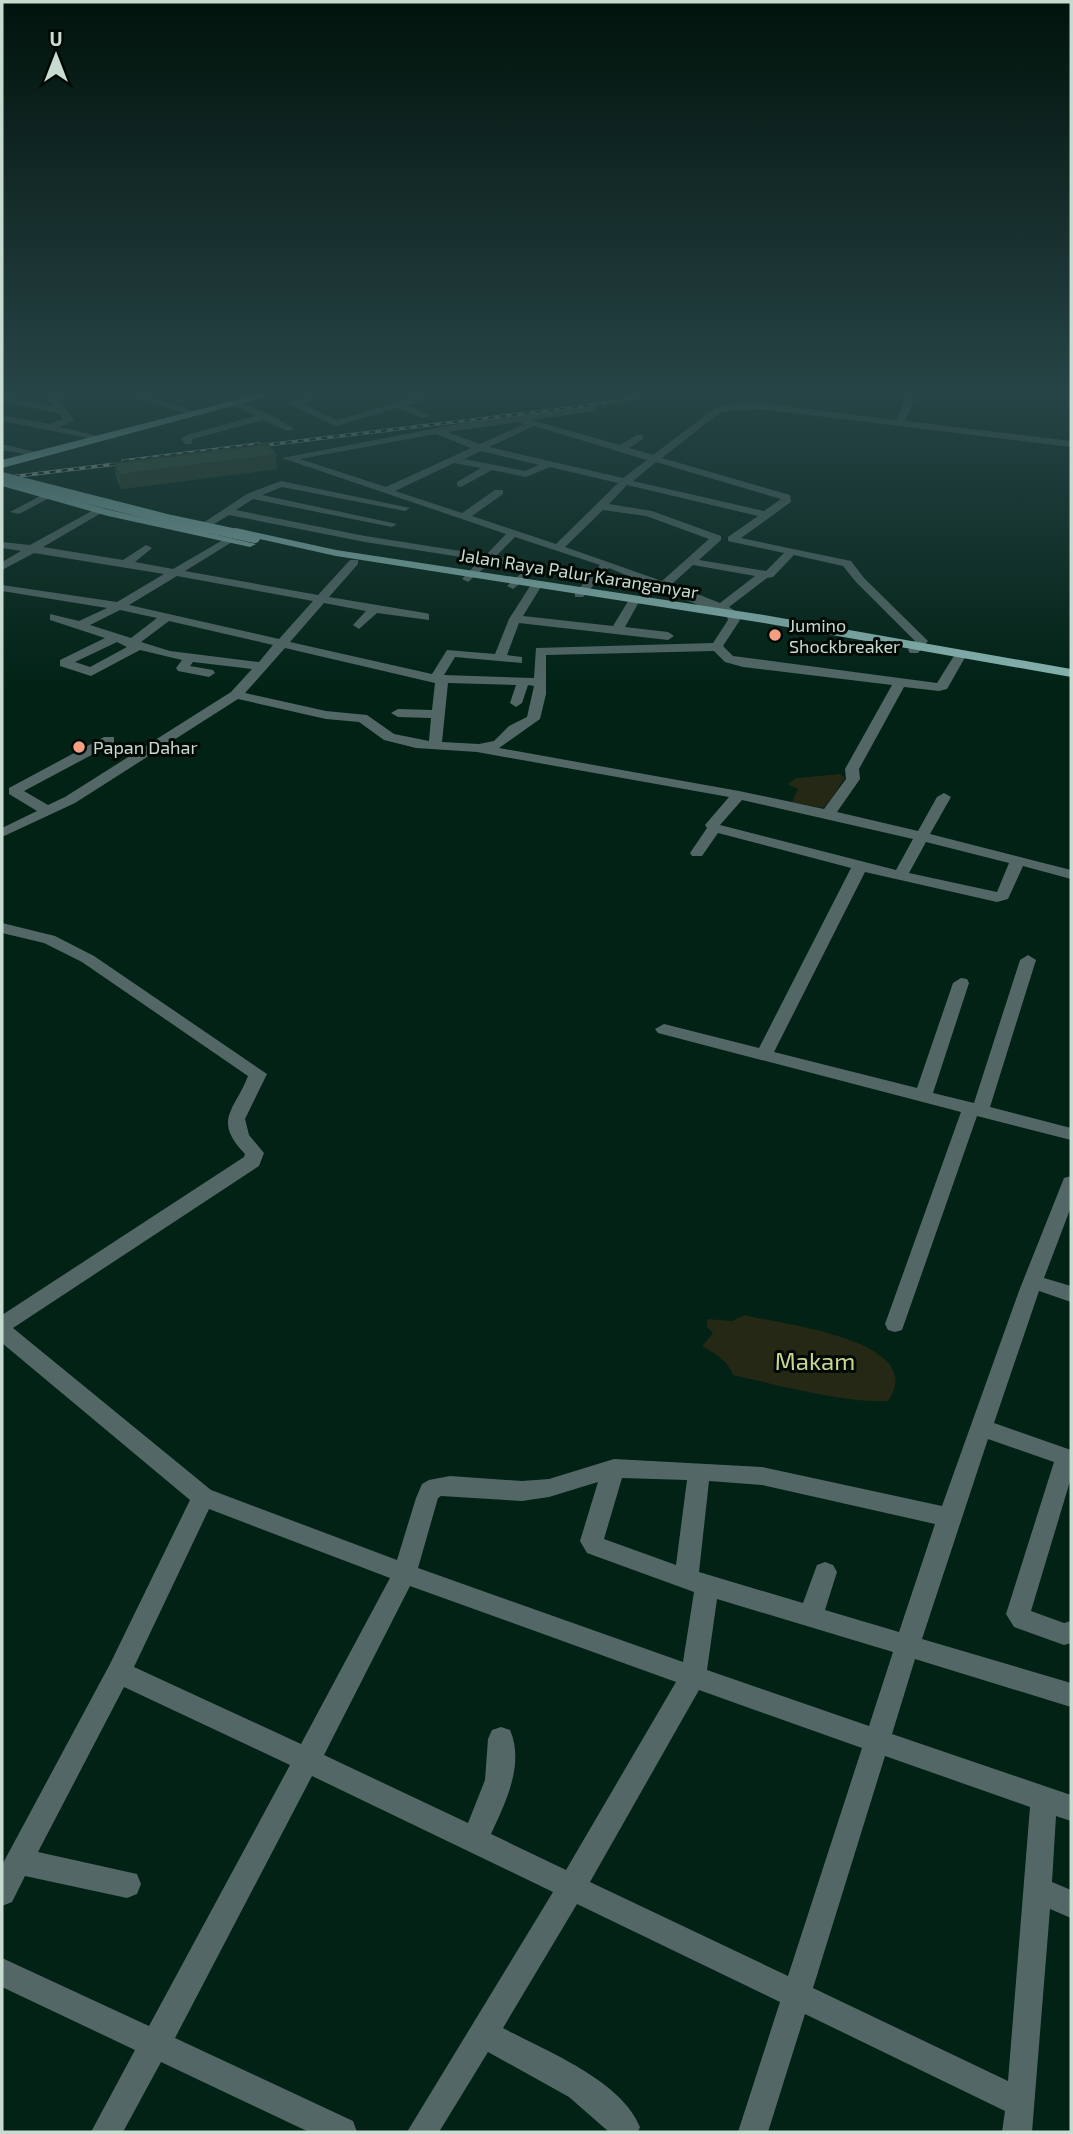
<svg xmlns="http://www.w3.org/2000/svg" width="1073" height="2134" viewBox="0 0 1073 2134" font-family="'Exo 2',sans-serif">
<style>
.green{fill:#252814}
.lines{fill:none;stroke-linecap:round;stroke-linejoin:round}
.minor{fill:#536866;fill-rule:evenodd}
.major{fill:#89b6b2;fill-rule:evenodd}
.highway{fill:#9fd5d0;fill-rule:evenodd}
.rail-casing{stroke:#b1c6bb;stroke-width:3.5}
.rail{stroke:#010904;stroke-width:2;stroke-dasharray:6;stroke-linecap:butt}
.major-bridge{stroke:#89b6b2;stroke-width:10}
.wall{fill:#34482f}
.shaded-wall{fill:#2a3b26}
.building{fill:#3c5437;stroke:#2a3b26;stroke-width:2}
.poi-dot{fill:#f2a080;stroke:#010904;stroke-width:2.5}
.labels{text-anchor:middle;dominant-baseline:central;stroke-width:6;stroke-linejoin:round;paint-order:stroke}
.far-street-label{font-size:18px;fill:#c8dbd1;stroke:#010904}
.far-poi-label{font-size:18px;fill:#c8dbd1;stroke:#010904;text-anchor:start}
.near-park-label{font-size:24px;fill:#cad593;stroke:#010904}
</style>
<rect width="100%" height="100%" fill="#012215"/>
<g class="green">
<path d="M840,774l5,4c-8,10 -12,21 -22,30l-31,-6 6,-13 -11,-5 10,-6z"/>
<path d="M745,1315c32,9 186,24 143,86 -45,2 -110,-16 -155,-26 -5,-14 -18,-22 -31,-29l11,-13 -6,-6v-8l25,2z"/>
</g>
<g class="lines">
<g class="minor">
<polygon points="39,393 88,393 84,396 57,399 74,420 60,427 98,436 98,440 2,421 2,415 49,424 63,419 60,414 2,401 2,395 56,407"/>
<polygon points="121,393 135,393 203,414 195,416"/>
<polygon points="319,393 333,393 300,403 337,420 411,398 402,393 423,396 423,400 407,405 431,416 423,418 398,408 336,426 286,403"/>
<polygon points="449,393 463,393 469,396 464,399"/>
<path d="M908,393h9l-12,28 166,20v6l-311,-38 -39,3 -59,46 128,37 1,7 -50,36 110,23 13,17 64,63 -10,12h-8l-2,-3 7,-9 -59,-59 -13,-16 -49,-11 -21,22 -6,1 -38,29 8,5 3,8 -17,26 10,10 204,27 20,-32 4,-1 6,4 -20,35 -8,2 -35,-4 -45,82 1,10 -23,33 81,19 19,-34 7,-4 7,4 -21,37 141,36v9l-48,-13 -15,33 -11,3 -132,-30 -91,180 143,36 36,-105 8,-5 6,1 2,4 -36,110 41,10 46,-143 8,-5 8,5 -46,147 81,21v12l-94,-24 -75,214 -7,2 -7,-2 -3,-6 76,-212 -303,-79 -3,-4 9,-5 95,24 92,-180 -133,-35 -16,23h-10l-2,-3 17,-25 -2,-3 24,-28 -252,-45 -61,-4 -32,-8 -25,-18 -33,-3 -88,-20 -163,104 -73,34v-9l35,-17 -28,-17v-6l95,-51h10v6l-90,48 24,14 17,-8 166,-105 21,-23 -59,-7 -3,4 23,4 2,3 -6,4 -31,-6 -2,-3 6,-8 -42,-10 -49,26 -31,-10v-6l45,-22 -55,-18v-6l29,7 28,-13 -105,-17v-6l115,17 47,-28 -130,-21 -32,17v-8l19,-11 -19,-3v-6l28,3 69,-38 5,3 -1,2 -60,35 80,13 23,-15 6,3 -17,14 38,7 55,-32 4,1v4l-47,29 133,24 32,-35h8v4l-29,33 96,16 4,1v6l-52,-7 -18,16 -6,-4 13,-14 -42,-8 -34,39 142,32 15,-24 48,4 14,-35 23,-36 4,-1 6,3 -19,31 90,10 17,-28 4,-2 6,4 -15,27 43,5 6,4 -6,4 -149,-17 -12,32 15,2v6l-67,-6 -11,18 90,3 2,-30 177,-5 15,-23 -1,-3 -118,-49 -26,29h-8v-4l25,-28 -85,-28 -19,19 40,7 6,3 -29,23 -6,-3 20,-18 -36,-6 -23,20 -6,-3 18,-19 -115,-18 -136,-27 -20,12 -9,-2 47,-31 34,-13 129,27 -5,3 -123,-24 -20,8 135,29 -5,3 -139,-28 -17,11 129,26 121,19 20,-21 -224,-76 181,-35 129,-17 5,3 -2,2 -63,9 88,25 17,-10h6v4l-14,9 24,7 62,-47 23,-5h22l136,17zM518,422l6,2 -44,20 -33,-12zM534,426l113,34 -24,18 -134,-31zM436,434l35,14 -85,39 -86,-28zM481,451l58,14 -14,6 -61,-12zM656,462l125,37 -17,12 -131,-30zM454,463l27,5 -24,14v4l4,1 31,-17 34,7 24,-10 68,16 -62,61 -84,-28 31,-22v-4h-8l-33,23 -67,-22zM627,485l131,31 -30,21v4l56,12 -18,18 -67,-11 22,-20v-4l-69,-25 -43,-7zM603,510l43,6 63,23 -47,42 -97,-34zM693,565l62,11 -35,27 -48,-19zM177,576l136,25 -34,38 -150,-34zM120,610l37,8 -26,20 -41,-13zM169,621l104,24 -14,17 -89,-11 -29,-9zM117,642l10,5 -37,20 -15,-5zM285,648l150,35 -3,27 -34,-1 -7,4 7,4 33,1 -2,23 -35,-7 -27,-19 -41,-4 -81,-18zM714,651l11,11 18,5 149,18 -47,84 1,10 -22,30 -85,-18 -240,-43 41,-29 6,-25v-39zM448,683l68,2 -6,18 6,4 6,-4 6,-18 6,1 -7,31 -18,9 -15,15 -15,3 -37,-2zM742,800l171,39 -17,31 -176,-45zM926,842l83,21 -12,29 -88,-19z"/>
<polygon points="236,400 269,414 295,429 287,431 263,420 193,439 191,444 185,444 181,439 187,435 255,416 233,405 233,401"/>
<polygon points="2,444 36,452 31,455 2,450"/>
<polygon points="44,494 53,496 19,514 10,512"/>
<path d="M2,923l53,13 39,20 173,118 -22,45 4,16 15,18 -5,13 -246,162 198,162 186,70 19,-62 6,-14 7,-4 21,-4 72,5 27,-2 65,-20 148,8 180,39 77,-215 43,-108 2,-5 7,-2v31l-27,71 27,8v16l-32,-11 -45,132 77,27v28l-40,133 33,12 7,-2v22l-7,2 -50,-18 -8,-13 48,-152 -66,-23 -66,200 149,44v24l-156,-48 -23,75 179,61v26l-15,-5 -4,66 19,8v28l-21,-9 -18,223h-30l3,-21 -200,-97 -37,118h-30l42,-130 -203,-98 -74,124c43,23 118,52 137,99l-2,5h-29l-40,-35 -81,-45 -49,80h-32l146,-240 -241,-116 -137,262 178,83 4,11h-48l-148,-70 -38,70h-32l44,-82 -133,-63v-29l147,68 141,-261 -166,-78 -86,165 99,22 4,10 -4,10 -10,4 -102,-22 -13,26 -10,4v-41l108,-201 80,-164 -188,-157v-28l242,-158 1,-3c-33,-34 -10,-44 3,-78l-166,-114 -38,-19 -42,-10zM622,1478l65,2 -11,85 -72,-26zM709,1481l53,4 173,39 -36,108 -74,-22 12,-38 -4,-7 -8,-3 -8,3 -14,38 -104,-31zM598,1482l-18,59 7,12 107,39 -11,70 -265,-94 20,-70 3,-2 81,5 27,-4zM209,1509l181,69 -89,166 -167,-77zM410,1586l266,96 -110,188 -75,-36c14,-30 34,-70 19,-104l-9,-3 -9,3 -4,9 -3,41 -17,43 -144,-68zM717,1599l176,53 -24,74 -162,-56zM699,1690l163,58 -74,228 -198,-94zM885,1756l145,51 -22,274 -195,-93z"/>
</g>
<g class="major">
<polygon points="2,480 110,510 256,544 250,547 108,516 2,486"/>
<polygon points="236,528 336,550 764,615 1071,669 1071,677 764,623 336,556 232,533 232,529"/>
</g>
<polygon class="highway" points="263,393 280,393 2,468 2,460"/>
<g class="rail-casing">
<g id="rail">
<polyline points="250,447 586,406 662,393"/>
<polyline points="123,461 259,444"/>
<polyline points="2,478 132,462"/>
</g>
</g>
<use href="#rail" class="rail"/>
<polyline class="major-bridge" points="2,477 171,520 255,538"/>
</g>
<polygon class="wall" points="114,463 277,469 121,489 116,477"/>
<polygon class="shaded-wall" points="276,455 277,469 121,489 119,475"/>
<polygon class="building" points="268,444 276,455 119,475 114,463"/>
<linearGradient id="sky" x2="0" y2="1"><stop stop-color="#01130c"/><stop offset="0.57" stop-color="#274446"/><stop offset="1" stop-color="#274446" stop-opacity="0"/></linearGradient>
<rect width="1073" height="691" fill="url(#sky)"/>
<g class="poi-dot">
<circle cx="775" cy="635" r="7"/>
<circle cx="79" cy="747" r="7"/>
</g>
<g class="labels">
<g class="far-street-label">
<text transform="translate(579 573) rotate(9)">Jalan Raya Palur Karanganyar</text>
</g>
<g class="far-poi-label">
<text x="789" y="625">Jumino<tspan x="789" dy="21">Shockbreaker</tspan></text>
<text x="93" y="747">Papan Dahar</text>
</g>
<g class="near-park-label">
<text x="815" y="1360">Makam</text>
</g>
</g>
<rect width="1073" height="2134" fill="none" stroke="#c8dbd1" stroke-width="7"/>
<g transform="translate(56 56)" stroke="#010904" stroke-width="5" paint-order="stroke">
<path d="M0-5L12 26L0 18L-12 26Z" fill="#c8dbd1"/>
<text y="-10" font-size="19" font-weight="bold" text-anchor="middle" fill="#c8dbd1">U</text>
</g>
</svg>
